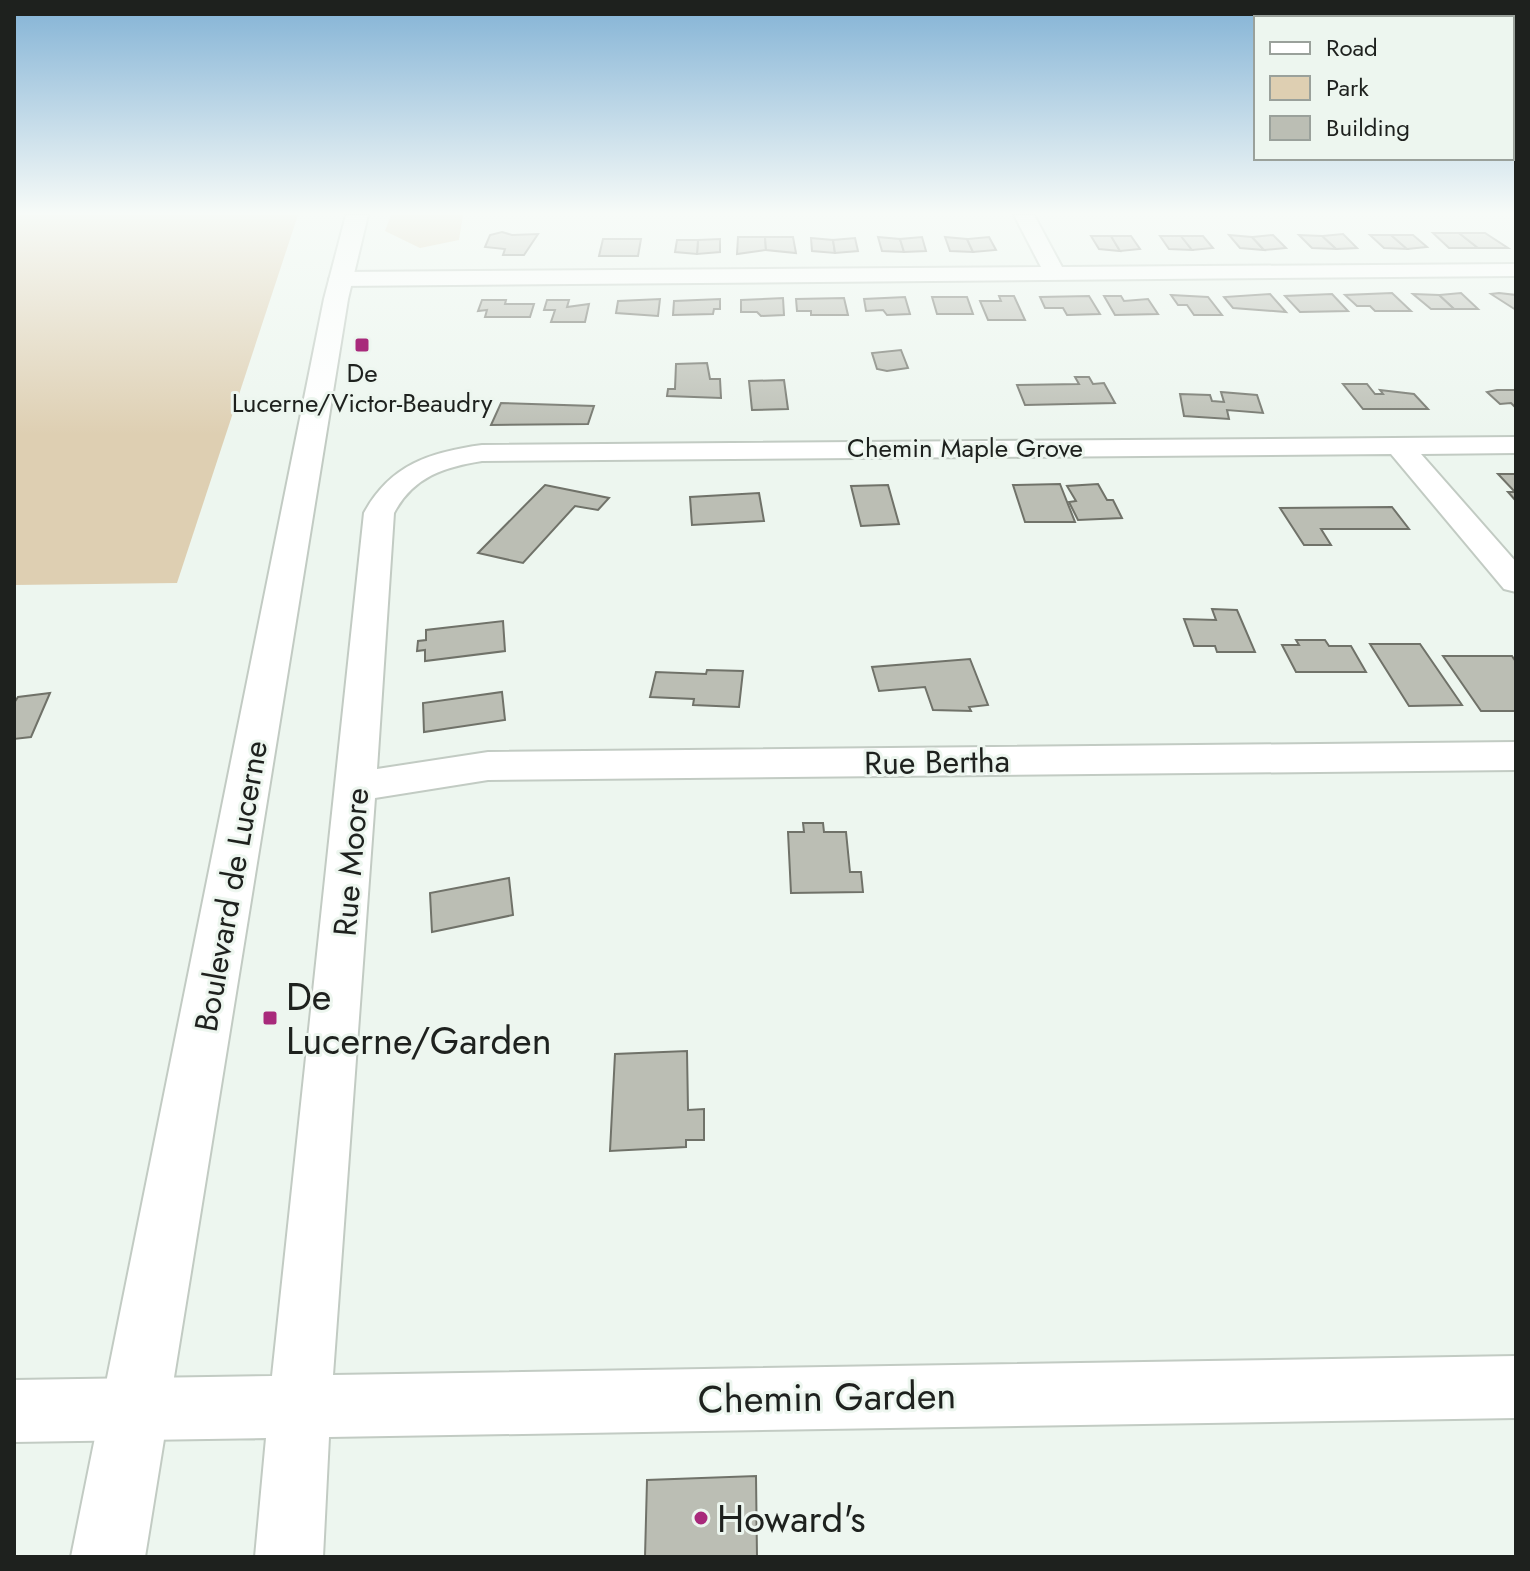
<svg xmlns="http://www.w3.org/2000/svg" width="1530" height="1571" viewBox="0 0 1530 1571" font-family="Jost,sans-serif">
<style>
.green{fill:#decfb2}
.building{fill:#bbbeb4;stroke:#707269;stroke-width:2}
.lines{fill:none;stroke-linecap:round;stroke-linejoin:round}
.minor-casing{stroke:#c2cbc3;stroke-width:4}
.secondary-casing{stroke:#c2cbc3;stroke-width:4}
.minor{fill:#fff;fill-rule:evenodd}
.secondary{fill:#fff;fill-rule:evenodd}
.poi-dot{fill:#a82a7b;stroke:#edf6ef;stroke-width:3}
.labels{text-anchor:middle;dominant-baseline:central;stroke-width:6;stroke-linejoin:round;paint-order:stroke}
.far-poi-label{font-size:26px;fill:#1e211e;stroke:#edf6ef}
.far-street-label{font-size:26px;fill:#1e211e;stroke:#edf6ef}
.street-label{font-size:32px;fill:#1e211e;stroke:#edf6ef}
.near-poi-label{font-size:38px;fill:#1e211e;stroke:#edf6ef;text-anchor:start}
.near-street-label{font-size:38px;fill:#1e211e;stroke:#edf6ef}
</style>
<rect width="100%" height="100%" fill="#edf6ef"/>
<g class="green">
<polygon points="14,215 298,215 177,583 14,585"/>
<polygon points="391,215 463,215 459,240 420,248 385,231"/>
</g>
<g class="building">
<polygon points="502,232 512,235 538,234 524,255 503,255 505,249 485,247 490,235"/>
<polygon points="1433,233 1459,233 1478,248 1449,248"/>
<polygon points="1459,233 1485,233 1508,248 1478,248"/>
<polygon points="1343,234 1357,248 1336,249 1322,236"/>
<polygon points="1229,235 1252,237 1264,250 1240,248"/>
<polygon points="1273,235 1286,248 1264,250 1252,237"/>
<polygon points="1299,235 1322,236 1336,249 1312,248"/>
<polygon points="1370,235 1391,235 1407,249 1384,248"/>
<polygon points="1391,235 1413,235 1427,247 1407,249"/>
<polygon points="1091,236 1111,236 1120,251 1099,249"/>
<polygon points="1111,236 1131,236 1140,249 1120,251"/>
<polygon points="1160,236 1181,236 1192,250 1169,249"/>
<polygon points="1181,236 1203,236 1213,248 1192,250"/>
<polygon points="738,237 765,237 766,250 737,254"/>
<polygon points="765,237 793,237 796,253 766,250"/>
<polygon points="878,237 900,239 904,252 882,251"/>
<polygon points="922,237 926,251 904,252 900,239"/>
<polygon points="945,237 967,239 973,252 950,251"/>
<polygon points="989,237 996,250 973,252 967,239"/>
<polygon points="811,238 833,240 835,253 812,251"/>
<polygon points="855,238 858,251 835,253 833,240"/>
<polygon points="603,239 641,239 638,256 599,256"/>
<polygon points="720,239 720,252 697,254 698,240"/>
<polygon points="677,240 698,240 697,254 675,252"/>
<polygon points="1392,293 1411,311 1375,311 1370,306 1357,306 1345,295"/>
<polygon points="1461,293 1478,309 1454,309 1439,295"/>
<polygon points="1499,293 1516,295 1516,310 1491,294"/>
<polygon points="1270,294 1286,312 1233,308 1224,297"/>
<polygon points="1332,294 1348,311 1300,312 1285,296"/>
<polygon points="1413,294 1439,295 1454,309 1431,309"/>
<polygon points="1171,295 1208,297 1222,315 1194,315 1187,305 1178,305"/>
<polygon points="999,296 1014,296 1025,320 988,320 980,301 1001,301"/>
<polygon points="1089,296 1100,314 1067,315 1063,308 1045,308 1040,297"/>
<polygon points="1104,296 1121,296 1124,301 1148,299 1158,314 1115,315"/>
<polygon points="905,297 910,314 887,315 883,310 866,311 864,299"/>
<polygon points="932,297 967,297 973,314 937,314"/>
<polygon points="783,298 784,315 761,316 757,312 741,312 741,300"/>
<polygon points="844,298 848,315 811,315 811,311 797,311 796,299"/>
<polygon points="660,299 658,316 616,313 618,301"/>
<polygon points="720,299 720,309 714,309 713,314 673,315 674,301"/>
<polygon points="482,300 506,300 505,304 534,304 530,317 485,317 487,310 478,311"/>
<polygon points="547,300 569,300 567,307 589,304 585,322 551,322 555,310 544,310"/>
<polygon points="901,350 908,368 887,371 877,369 872,353"/>
<polygon points="707,363 710,379 720,379 721,398 667,396 668,389 675,389 676,364"/>
<polygon points="1075,377 1089,377 1093,384 1104,383 1115,403 1025,405 1017,385 1079,384"/>
<polygon points="784,380 788,409 752,410 749,381"/>
<polygon points="1343,384 1367,384 1375,394 1383,394 1380,390 1414,394 1428,409 1363,409"/>
<polygon points="1497,390 1516,390 1516,408 1511,403 1500,404 1487,392"/>
<polygon points="1221,392 1257,395 1263,413 1227,410 1229,419 1184,416 1180,394 1210,395 1212,401 1224,402"/>
<polygon points="501,403 594,406 588,424 491,425"/>
<polygon points="1498,474 1516,474 1516,501 1508,492 1515,492"/>
<polygon points="1060,484 1075,522 1025,522 1013,485"/>
<polygon points="1098,484 1107,500 1113,500 1122,518 1078,520 1069,502 1076,501 1067,486"/>
<polygon points="545,485 609,498 598,510 575,506 523,563 478,553"/>
<polygon points="888,485 899,524 861,526 851,486"/>
<polygon points="759,493 764,521 692,525 690,497"/>
<polygon points="1392,507 1409,529 1321,529 1331,545 1304,545 1280,508"/>
<polygon points="1212,609 1237,610 1255,652 1217,652 1215,646 1194,646 1184,619 1216,620"/>
<polygon points="503,621 505,651 425,661 425,650 417,651 418,641 426,640 426,630"/>
<polygon points="1296,640 1325,640 1329,646 1351,646 1366,672 1296,672 1282,645 1299,645"/>
<polygon points="1370,644 1420,644 1462,705 1409,706"/>
<polygon points="1443,656 1512,656 1516,662 1516,711 1481,711"/>
<polygon points="970,659 988,705 969,707 971,711 933,710 925,687 879,691 872,667"/>
<polygon points="707,670 743,671 739,707 693,705 694,699 650,697 656,672 706,674"/>
<polygon points="502,692 505,720 424,732 423,703"/>
<polygon points="50,693 31,737 14,739 14,703 18,697"/>
<polygon points="803,823 823,823 824,832 846,832 850,872 861,872 863,892 791,893 788,832 804,832"/>
<polygon points="509,878 513,915 432,932 430,893"/>
<polygon points="687,1051 688,1110 704,1109 704,1140 686,1140 686,1147 610,1151 615,1054"/>
<polygon points="756,1476 757,1557 645,1557 647,1480"/>
</g>
<g class="lines">
<g class="minor-casing">
<g id="minor">
<polygon points="1014,215 1034,215 1062,267 1516,264 1516,276 340,286 329,279 340,272 1041,267"/>
<path d="M1516,437v16l-95,1 95,108v30l-12,-3 -113,-135 -909,7c-38,6 -69,16 -88,52l-17,256 111,-17 1028,-10v28l-1028,10 -113,18 -42,577 1183,-19v62l-1187,19 -6,120h-68l11,-119 -252,4v-62l258,-4 92,-863c26,-48 66,-61 118,-68z"/>
</g>
</g>
<g class="secondary-casing">
<polygon id="secondary" points="346,215 368,215 348,299 145,1557 71,1557 324,299"/>
</g>
<use href="#minor" class="minor"/>
<use href="#secondary" class="secondary"/>
</g>
<linearGradient id="sky" x2="0" y2="1"><stop stop-color="#82b2d5"/><stop offset="0.49" stop-color="#f7fbf8"/><stop offset="1" stop-color="#f7fbf8" stop-opacity="0"/></linearGradient>
<rect width="1530" height="435" fill="url(#sky)"/>
<g class="poi-dot">
<rect x="354" y="337" width="16" height="16" rx="4"/>
<rect x="262" y="1010" width="16" height="16" rx="4"/>
<circle cx="701" cy="1518" r="8"/>
</g>
<g class="labels">
<g class="far-poi-label">
<text x="362" y="373">De<tspan x="362" dy="30">Lucerne/Victor-Beaudry</tspan></text>
</g>
<g class="far-street-label">
<text x="965" y="448">Chemin Maple Grove</text>
</g>
<g class="street-label">
<text transform="translate(937 762) rotate(-1)">Rue Bertha</text>
<text transform="translate(351 862) rotate(-85)">Rue Moore</text>
<text transform="translate(231 886) rotate(-80)">Boulevard de Lucerne</text>
</g>
<g class="near-poi-label">
<text x="286" y="996">De<tspan x="286" dy="44">Lucerne/Garden</tspan></text>
<text x="717" y="1518">Howard's</text>
</g>
<g class="near-street-label">
<text transform="translate(827 1397) rotate(-1)">Chemin Garden</text>
</g>
</g>
<rect width="1530" height="1571" fill="none" stroke="#1e211e" stroke-width="32"/>
<rect x="1254" y="16" width="260" height="144" fill="#edf6ef" stroke="#9aa19b" stroke-width="2"/>
<rect x="1270" y="42" width="40" height="12" fill="#ffffff" stroke="#9aa19b" stroke-width="2"/>
<text x="1326" y="56" font-size="24" fill="#1e211e">Road</text>
<rect x="1270" y="76" width="40" height="24" fill="#decfb2" stroke="#9aa19b" stroke-width="2"/>
<text x="1326" y="96" font-size="24" fill="#1e211e">Park</text>
<rect x="1270" y="116" width="40" height="24" fill="#bbbeb4" stroke="#9aa19b" stroke-width="2"/>
<text x="1326" y="136" font-size="24" fill="#1e211e">Building</text>
</svg>
